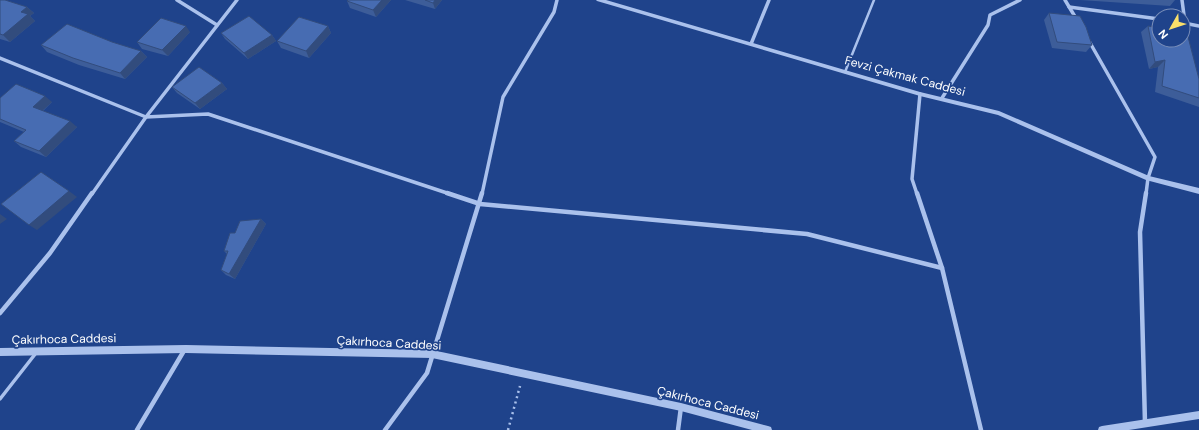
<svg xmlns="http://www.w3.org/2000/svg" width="1199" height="430" viewBox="0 0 1199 430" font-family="'DM Sans',sans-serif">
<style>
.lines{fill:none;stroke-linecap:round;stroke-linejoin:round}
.path{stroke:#aac1ec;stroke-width:2.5;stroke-dasharray:2 3.5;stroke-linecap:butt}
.service-far1{stroke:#aac1ec;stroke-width:2.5}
.service{stroke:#aac1ec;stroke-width:3.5}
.minor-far1{stroke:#aac1ec;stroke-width:3.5}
.minor{stroke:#aac1ec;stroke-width:4.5}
.tertiary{fill:#aac1ec;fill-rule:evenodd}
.wall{fill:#3d5d99}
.shaded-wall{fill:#324c7d}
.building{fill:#476cb2;stroke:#324c7d}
.labels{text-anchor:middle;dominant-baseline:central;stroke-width:3.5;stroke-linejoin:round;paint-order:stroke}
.street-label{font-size:12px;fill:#fff;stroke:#1f438b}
</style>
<rect width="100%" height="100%" fill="#1f438b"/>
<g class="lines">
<polyline class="path" points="508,430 520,386"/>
<polyline class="service-far1" points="845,72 874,0"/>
<polyline class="service" points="0,399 36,353"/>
<g class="minor-far1">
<polyline points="177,0 217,25"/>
<polyline points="1065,0 1077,20"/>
<polyline points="1182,0 1185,23"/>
<polyline points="1069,7 1159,19"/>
<polyline points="1184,23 1199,26"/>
<polyline points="1089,41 1155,157 1148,178 1146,194"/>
<polyline points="751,44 769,0"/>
<polyline points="0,58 146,117 208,114 450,194"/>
<polyline points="942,98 988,25 990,15 1020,0"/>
<polyline points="92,194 146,117 237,0"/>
<polyline points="482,194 503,97 554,12 557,0"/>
<polyline points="917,194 912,179 920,94"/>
</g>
<g class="minor">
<polyline points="447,193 480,204 807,234 942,268"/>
<polyline points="917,193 942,268 981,430"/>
<polyline points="0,313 50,253 92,193"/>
<polyline points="1145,423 1140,232 1146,193"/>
<polyline points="137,430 185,349"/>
<polyline points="385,430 427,373 482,193"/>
<polyline points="678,430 681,407"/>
</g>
<g class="tertiary">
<polygon points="596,0 606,0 920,92 999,111 1149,176 1199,188 1199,194 1146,180 998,115 920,96 597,1"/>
<polygon points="186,345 432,350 681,403 768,426 771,427 772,430 752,430 681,411 432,358 186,353 0,356 0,348"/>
<polygon points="1199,411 1199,419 1129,430 1098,430 1099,427 1102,426"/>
</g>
</g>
<g class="wall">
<polygon points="0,0 27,7 34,13 30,16 35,21 10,42 0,39"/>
<polygon points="348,0 391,0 376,17 350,8 347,1"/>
<polygon points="405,0 442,0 435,9"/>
<polygon points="1080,0 1175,0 1170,6"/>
<polygon points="1049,13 1092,45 1086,52 1052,48 1044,20"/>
<polygon points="328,26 331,33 309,58 281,48 277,41"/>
<polygon points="1148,26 1199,79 1199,107 1155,92 1158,67 1149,69 1141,32"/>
<polygon points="190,32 168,56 142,49 137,42"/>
<polygon points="221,33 272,35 276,41 248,59 225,39"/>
<polygon points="41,45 141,51 147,57 125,79 79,65 47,52"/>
<polygon points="222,83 227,89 200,109 177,93 172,87"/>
<polygon points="0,98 52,102 43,111 77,127 46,157 21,147 14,141 24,132 0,122"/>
<polygon points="261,219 266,224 235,279 226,275 221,270 227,254 224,251 235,233"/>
</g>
<g class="shaded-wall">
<polygon points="382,0 391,0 376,17 373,10"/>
<polygon points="435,0 442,0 435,9 433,3"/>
<polygon points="27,7 34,13 30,16 35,21 10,42 3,35 21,12"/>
<polygon points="186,26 190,32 168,56 162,50"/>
<polygon points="328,26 331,33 309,58 306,51"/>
<polygon points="272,35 276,41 248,59 244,53"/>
<polygon points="141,51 147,57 125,79 120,73"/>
<polygon points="1165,60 1158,67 1149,69 1155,62"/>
<polygon points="222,83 227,89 200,109 195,103"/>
<polygon points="45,96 52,102 40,113 33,107"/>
<polygon points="70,121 77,127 46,157 39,151"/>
<polygon points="69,191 77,197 37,230 29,225"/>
<polygon points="0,214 7,219 0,224"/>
<polygon points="261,219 266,224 235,279 229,274"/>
</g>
<g class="building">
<polygon points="0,0 5,0 27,7 21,12 28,14 3,35 0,34"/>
<polygon points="348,0 382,0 373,10 347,1"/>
<polygon points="425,0 435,0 433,3"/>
<polygon points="1049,13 1080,16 1086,27 1092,45 1057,42"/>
<polygon points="249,16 272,35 244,53 221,33"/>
<polygon points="299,17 328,26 306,51 277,41"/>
<polygon points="161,18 186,26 162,50 137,42"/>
<polygon points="67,24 112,42 141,51 120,73 73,58 41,45"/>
<polygon points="1148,26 1159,28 1159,40 1183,40 1183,32 1187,33 1199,79 1199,98 1162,86 1165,60 1155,62"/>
<polygon points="199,67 222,83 195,103 172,87"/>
<polygon points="16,84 45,96 33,107 70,121 39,151 14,141 26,130 0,119 0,98"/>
<polygon points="41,172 69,191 29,225 1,204"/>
<polygon points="261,219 229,274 221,270 228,251 224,251 230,233 235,233 240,221"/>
</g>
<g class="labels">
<g class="street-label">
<text transform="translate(905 76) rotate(15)">Fevzi Çakmak Caddesi</text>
<text transform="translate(64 339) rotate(-1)">Çakırhoca Caddesi</text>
<text transform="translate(389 343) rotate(3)">Çakırhoca Caddesi</text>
<text transform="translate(708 403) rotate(14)">Çakırhoca Caddesi</text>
</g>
</g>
<g transform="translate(1171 28) rotate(231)"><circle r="19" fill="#1f438b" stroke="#798eb9"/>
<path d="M0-3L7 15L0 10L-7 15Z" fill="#fadf6a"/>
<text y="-6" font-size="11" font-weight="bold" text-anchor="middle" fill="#ffffff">N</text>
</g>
</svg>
